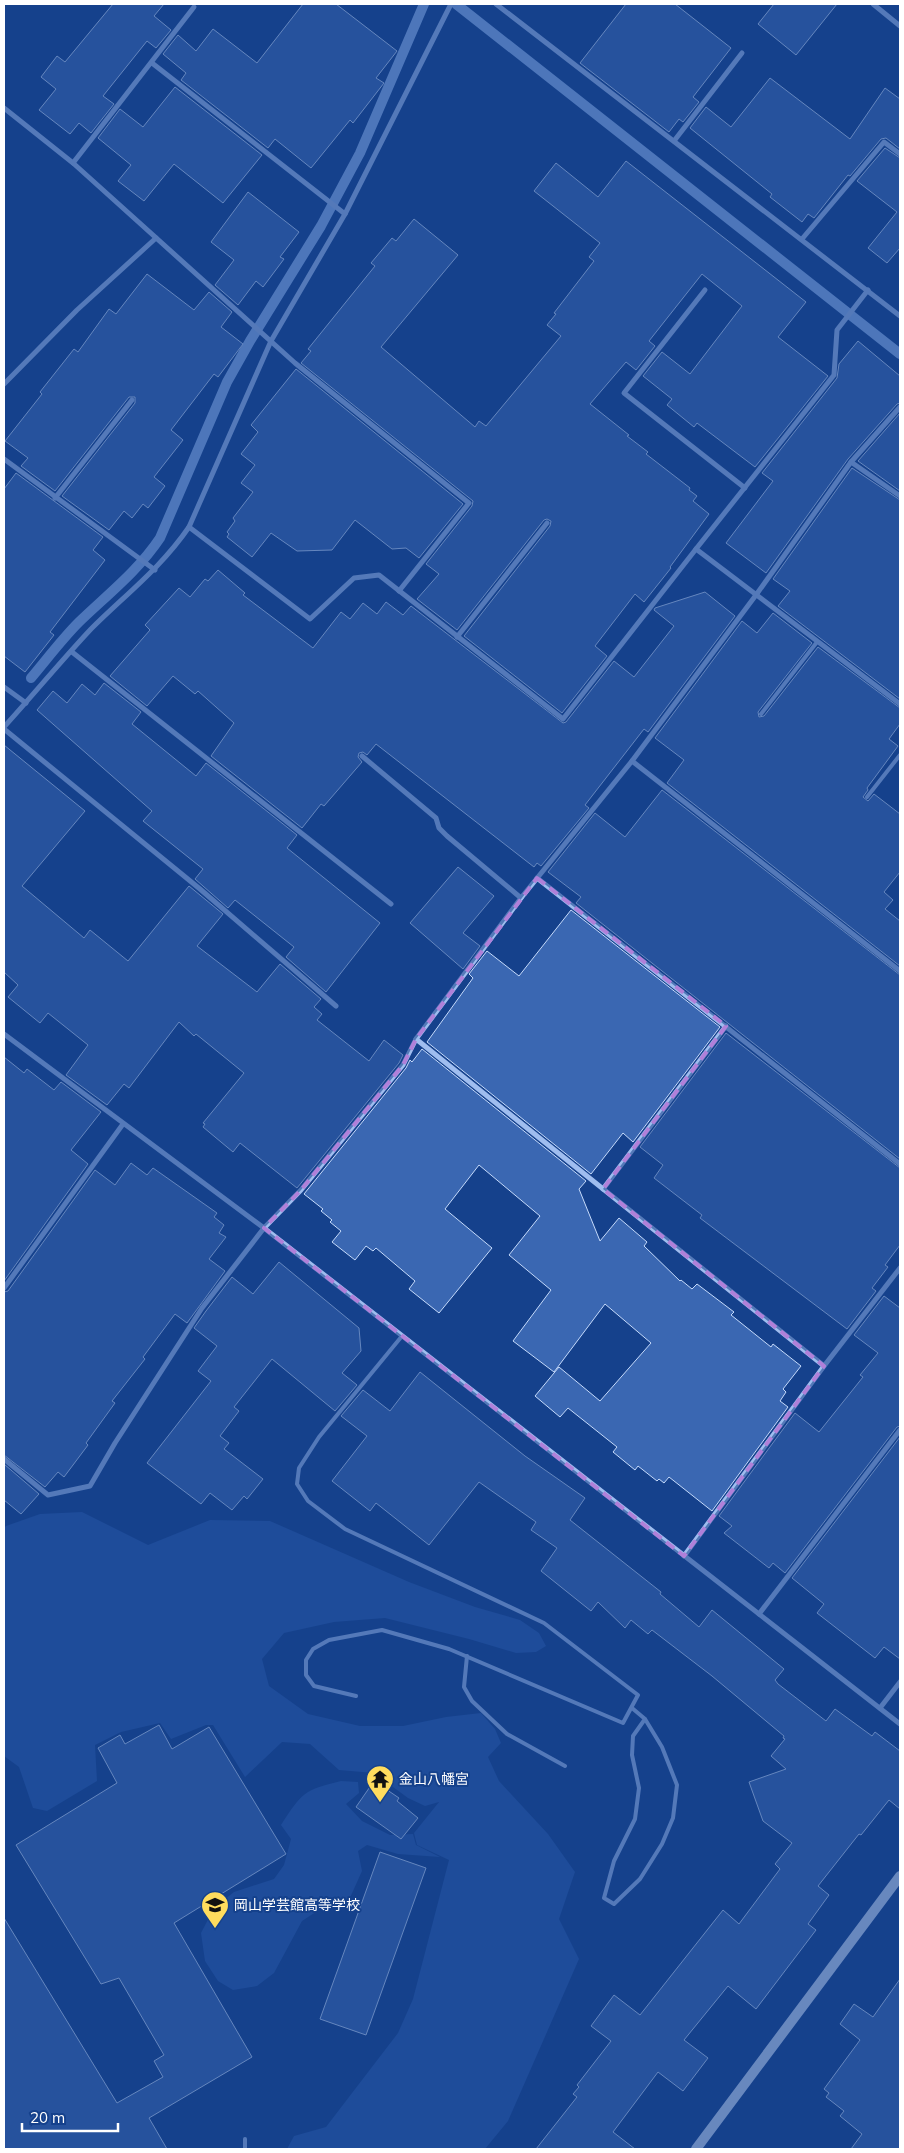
<svg xmlns="http://www.w3.org/2000/svg" width="904" height="2153" viewBox="0 0 904 2153" font-family="Mulish,'Noto Sans JP',sans-serif">
<style>
.green{fill:#2859aa}
.lines{fill:none;stroke-linecap:round;stroke-linejoin:round}
.stream{stroke:#91b7f2;stroke-width:10}
.building{fill:#3a67b2;stroke:#c5dafb}
.lane{stroke:#9fbdef;stroke-width:4}
.street{stroke:#9fbdef;stroke-width:5}
.secondary{stroke:#ccddfb;stroke-width:10}
.marked{fill:none;stroke:#b080d9;stroke-width:4;stroke-dasharray:10 6;stroke-linejoin:round}
.labels{text-anchor:middle;dominant-baseline:central;stroke-width:4;stroke-linejoin:round;paint-order:stroke}
.poi-label{font-size:14px;fill:#fff;stroke:#15418c;text-anchor:start}
</style>
<rect width="100%" height="100%" fill="#15418c"/>
<g class="green">
<polygon points="82,1512 148,1545 210,1520 270,1521 409,1582 475,1607 520,1620 539,1633 546,1646 536,1652 516,1653 469,1639 385,1618 334,1622 284,1633 262,1659 269,1686 308,1714 360,1726 403,1726 446,1717 481,1713 495,1729 501,1743 488,1757 499,1781 548,1834 575,1872 559,1919 579,1959 508,2121 485,2149 287,2149 294,2136 326,2127 398,2033 413,1999 449,1860 417,1845 414,1833 439,1802 425,1806 408,1798 374,1773 339,1770 310,1744 282,1742 245,1777 213,1725 206,1725 171,1739 160,1723 121,1732 95,1745 97,1781 47,1811 33,1808 19,1767 4,1756 4,1528 6,1526 40,1514"/>
<path d="M341,1781l17,1 1,11 -13,11 16,17 28,14 23,-1 3,11 24,12 -42,-3 -31,-9 -9,6 4,20 -13,29 -27,8 -20,13 -28,52 -17,13 -24,4 -15,-9 -13,-20 -4,-28 13,-25 20,-16 40,-13 10,-14 7,-26 -10,-14c21,-32 22,-35 60,-44z"/>
</g>
<g class="lines">
<g class="stream">
<polyline points="456,4 900,354"/>
<path d="M31,678c16,-19 31,-39 48,-56 28,-27 59,-51 81,-84l67,-156 23,-41 71,-115 39,-73 64,-149"/>
</g>
</g>
<g class="building">
<polygon points="113,4 164,4 154,16 171,30 156,48 147,41 103,96 114,104 91,133 79,123 70,134 39,110 56,89 41,77 57,56 65,62"/>
<polygon points="303,4 336,4 397,51 376,78 384,83 353,123 350,120 311,168 275,139 268,148 181,80 186,73 163,54 178,35 196,51 213,29 257,63"/>
<polygon points="626,4 675,4 731,48 693,97 699,102 683,122 679,119 669,132 580,63"/>
<polygon points="774,4 837,4 796,55 758,24"/>
<polygon points="770,78 850,139 885,88 900,99 900,149 886,138 881,139 850,176 848,175 814,218 808,214 802,222 770,197 772,194 690,128 706,107 731,127"/>
<polygon points="175,87 262,155 223,203 174,164 144,201 118,181 131,165 98,138 120,109 143,127"/>
<polygon points="885,148 900,158 900,248 887,263 868,248 897,212 857,181"/>
<polygon points="626,161 806,302 778,337 828,376 755,467 697,423 694,427 667,405 672,399 643,376 662,352 690,374 742,306 702,274 649,341 655,346 636,370 626,362 590,404 629,435 627,436 648,452 646,454 690,488 689,490 697,496 693,501 709,514 670,567 671,568 644,602 635,594 595,646 607,656 562,713 464,636 550,526 551,521 547,519 544,520 457,630 417,599 439,574 426,564 472,506 473,501 301,363 311,351 308,349 375,266 371,263 392,238 396,241 414,219 458,255 381,347 475,427 479,421 486,426 561,336 547,325 556,314 554,313 594,261 589,257 600,243 534,191 556,163 598,197"/>
<polygon points="248,192 299,232 280,257 284,259 263,287 256,281 238,305 215,285 234,260 211,242"/>
<polygon points="147,274 194,310 209,292 232,312 221,327 243,344 218,377 214,374 171,430 183,440 154,477 165,486 148,508 143,504 132,518 124,511 109,530 62,496 135,403 135,397 129,397 55,491 21,466 28,458 5,441 42,394 40,392 74,349 78,352 109,309 116,314"/>
<polygon points="858,341 900,376 900,403 897,404 848,459 766,573 726,543 773,481 762,473 837,378 839,364"/>
<polygon points="296,369 463,504 419,558 406,548 392,549 355,520 332,550 297,551 271,533 252,557 227,537 229,534 227,532 235,521 233,518 253,492 241,483 255,465 241,454 258,432 251,425"/>
<polygon points="900,413 900,491 858,461"/>
<polygon points="852,468 900,500 900,699 778,606 790,591 773,579"/>
<polygon points="16,473 103,537 93,550 105,560 50,632 54,635 25,672 4,656 4,489"/>
<polygon points="218,570 245,593 243,595 313,648 341,612 350,619 363,603 377,614 386,602 403,615 411,606 563,723 566,722 614,661 634,677 674,626 654,610 655,608 705,592 735,616 648,732 644,729 585,805 589,808 541,866 537,863 534,867 376,744 367,755 363,752 359,753 358,757 362,762 324,806 321,804 302,828 211,756 234,723 198,691 195,694 173,676 147,706 110,676 150,630 145,625 179,588 190,597 205,579 208,581"/>
<polygon points="773,613 812,643 758,712 759,717 764,716 818,647 900,708 900,724 889,739 898,746 867,788 868,790 863,797 868,801 874,794 900,814 900,872 884,892 893,900 885,909 900,921 900,966 667,783 684,760 655,738 742,621 757,633"/>
<polygon points="104,683 141,712 132,724 196,776 206,763 297,835 287,848 380,923 326,992 286,957 294,947 235,900 228,908 195,879 203,869 143,821 152,811 37,710 53,691 67,703 82,684 95,695"/>
<polygon points="4,745 85,811 22,886 84,938 90,930 128,961 189,886 223,914 197,946 257,992 280,964 321,999 314,1007 322,1014 317,1020 369,1061 384,1040 403,1055 399,1063 297,1188 240,1143 233,1152 203,1127 205,1124 203,1123 244,1073 196,1034 194,1036 179,1022 129,1088 124,1084 107,1105 66,1075 88,1045 48,1013 40,1023 8,997 18,985 4,972"/>
<polygon points="662,790 900,975 900,1159 576,903 581,897 548,872 595,813 625,837"/>
<polygon points="458,867 494,896 463,933 480,946 463,969 410,923"/>
<polygon points="571,910 720,1027 633,1142 623,1133 591,1174 427,1042 473,978 469,974 487,951 519,976"/>
<polygon points="726,1033 900,1168 900,1245 885,1265 888,1267 872,1288 876,1291 847,1329 700,1218 702,1215 654,1178 663,1165 640,1147"/>
<polygon points="422,1049 586,1181 579,1189 600,1241 619,1218 647,1242 644,1246 680,1281 681,1280 692,1289 697,1284 734,1312 731,1315 771,1347 773,1344 801,1366 783,1389 786,1392 780,1401 788,1407 712,1511 669,1477 664,1483 659,1479 657,1481 638,1466 635,1470 613,1452 617,1447 568,1408 560,1417 535,1396 559,1367 600,1401 651,1343 605,1304 554,1372 513,1341 551,1290 509,1255 540,1216 479,1165 445,1209 492,1248 439,1313 409,1289 415,1281 376,1248 373,1251 366,1246 355,1260 332,1242 341,1231 330,1222 332,1220 321,1211 323,1209 304,1194 406,1068 410,1060 412,1062"/>
<polygon points="4,1057 24,1073 27,1069 54,1090 61,1082 101,1112 71,1150 88,1164 4,1281"/>
<polygon points="131,1163 147,1175 153,1168 217,1213 214,1217 224,1225 219,1233 226,1237 209,1259 225,1271 187,1323 175,1314 143,1357 145,1359 112,1401 115,1403 86,1443 88,1445 64,1477 58,1472 45,1487 4,1455 4,1292 8,1291 95,1170 115,1185"/>
<polygon points="279,1262 359,1328 361,1351 342,1373 357,1385 335,1411 272,1359 234,1407 239,1411 220,1436 229,1443 224,1449 263,1479 247,1499 244,1496 232,1510 210,1493 201,1504 147,1463 211,1381 198,1371 217,1346 194,1328 206,1311 232,1277 253,1294"/>
<polygon points="884,1296 900,1308 900,1426 897,1427 785,1573 773,1563 769,1568 724,1533 732,1526 719,1516 795,1413 819,1432 863,1377 860,1375 878,1353 854,1335"/>
<polygon points="420,1372 525,1456 585,1498 570,1520 661,1592 660,1594 699,1627 712,1610 784,1669 775,1680 778,1684 826,1721 835,1709 872,1736 875,1732 900,1751 900,1809 889,1800 861,1835 859,1834 818,1886 829,1895 808,1924 816,1930 756,2009 728,1986 684,2040 708,2058 683,2091 658,2072 613,2132 635,2149 536,2149 577,2097 573,2094 579,2087 577,2085 611,2041 591,2026 614,1995 640,2015 723,1910 739,1924 780,1869 775,1864 792,1843 763,1821 749,1782 786,1769 771,1756 785,1739 783,1738 784,1736 712,1676 652,1630 648,1634 631,1620 625,1628 598,1602 591,1611 541,1571 557,1548 531,1530 536,1522 479,1482 429,1545 376,1503 370,1511 332,1481 367,1436 341,1416 363,1390 390,1411"/>
<polygon points="900,1437 900,1659 884,1647 875,1658 817,1613 824,1604 792,1578"/>
<polygon points="4,1464 39,1494 21,1514 4,1500"/>
<polygon points="159,1725 172,1749 209,1727 286,1854 174,1923 252,2057 149,2118 167,2149 4,2149 4,1918 117,2103 163,2077 154,2061 164,2055 119,1978 101,1984 16,1845 117,1783 98,1748 120,1735 125,1744"/>
<polygon points="374,1781 399,1798 397,1801 418,1818 401,1839 356,1807"/>
<polygon points="380,1852 426,1868 366,2035 320,2019"/>
<polygon points="900,1979 900,2149 851,2149 862,2134 840,2116 844,2111 826,2097 829,2093 824,2089 860,2040 840,2024 854,2004 873,2017"/>
</g>
<g class="lines">
<g class="lane">
<polyline points="761,714 817,642"/>
<polyline points="867,797 900,755"/>
<polyline points="467,1656 464,1687 472,1701 507,1734 565,1766"/>
<polyline points="356,1696 314,1686 306,1675 306,1660 313,1649 329,1640 382,1630 449,1649 623,1723 638,1695 544,1623 345,1529 308,1501 297,1484 299,1468 319,1437 402,1336"/>
<polyline points="632,1708 645,1719 662,1747 677,1785 673,1818 662,1844 640,1879 614,1904 604,1898 614,1861 635,1819 639,1788 632,1755 633,1736 645,1719"/>
<polyline points="245,2139 245,2149"/>
</g>
<g class="street">
<polyline points="496,4 900,316"/>
<polyline points="873,4 900,26"/>
<polyline points="152,63 345,214"/>
<polyline points="4,108 73,163 295,363 469,503 399,591"/>
<polyline points="674,141 742,53"/>
<polyline points="73,163 194,7"/>
<polyline points="802,239 884,142 900,154"/>
<polyline points="705,290 624,393 745,488"/>
<polyline points="4,384 77,310 156,238"/>
<polyline points="4,459 155,570"/>
<polyline points="851,462 900,496"/>
<polyline points="55,498 132,400"/>
<polyline points="189,527 310,619 354,578 379,575 563,719 696,549 900,704"/>
<polyline points="696,549 834,375 837,330 868,290"/>
<polyline points="457,637 547,523"/>
<polyline points="72,652 391,904"/>
<polyline points="4,687 26,703"/>
<path d="M4,727c29,-32 57,-66 87,-98 34,-34 70,-61 98,-102l82,-186 74,-127 106,-210"/>
<polyline points="4,729 200,889 336,1006"/>
<polyline points="362,756 436,818 439,828 447,836 521,898"/>
<polyline points="632,761 900,971"/>
<polyline points="537,878 900,1164"/>
<polyline points="4,1034 264,1228 900,1724"/>
<polyline points="416,1039 824,1366"/>
<polyline points="603,1189 726,1026"/>
<polyline points="4,1288 123,1124"/>
<polyline points="4,1459 48,1495 90,1486 115,1443 202,1308 264,1228 301,1190 403,1065 416,1039 521,898 632,761 756,595 851,462 900,407"/>
<polyline points="684,1556 824,1366 900,1268"/>
<polyline points="759,1614 900,1430"/>
<polyline points="880,1708 900,1682"/>
</g>
<polyline class="secondary" points="696,2149 900,1876"/>
</g>
<path d="M0 0H904V2153H0ZM537,878l189,148 -123,163 221,177 -140,190 -420,-328 37,-38 102,-125 13,-26z" fill="#15418c" fill-opacity=".55" fill-rule="evenodd"/>
<path class="marked" d="M537,878l189,148 -123,163 221,177 -140,190 -420,-328 37,-38 102,-125 13,-26z"/>
<defs>
<g id="temple-pin" transform="scale(1.4375)"><path d="M0 17L-7.5 6A9.5 9.5 0 1 1 7.5 6Z" fill="#ffdc5d" stroke="#15418c"/><path d="M0-6L5-2H3V0L6.5 2.5H4V6H1.5V3h-3V6H-4V2.5H-6.5L-3 0V-2H-5Z" fill="#111"/></g>
<g id="school-pin" transform="scale(1.4375)"><path d="M0 17L-7.5 6A9.5 9.5 0 1 1 7.5 6Z" fill="#ffdc5d" stroke="#15418c"/><path d="M0-5L7-2L0 1L-7-2ZM-4 1L0 2.5L4 1V4Q0 6-4 4Z" fill="#111"/></g>
</defs>
<g fill-rule="evenodd">
<use href="#temple-pin" x="380" y="1779"/>
<use href="#school-pin" x="215" y="1905"/>
</g>
<g class="labels">
<g class="poi-label">
<text x="399" y="1779">金山八幡宮</text>
<text x="234" y="1905">岡山学芸館高等学校</text>
</g>
</g>
<rect width="904" height="2153" fill="none" stroke="#ffffff" stroke-width="10"/>
<path d="M22 2123v8h96v-8" fill="none" stroke="#ffffff" stroke-width="2.5"/>
<text x="30" y="2123" font-size="15" fill="#ffffff" stroke="#15418c" stroke-width="4" paint-order="stroke">20 m</text>
</svg>
